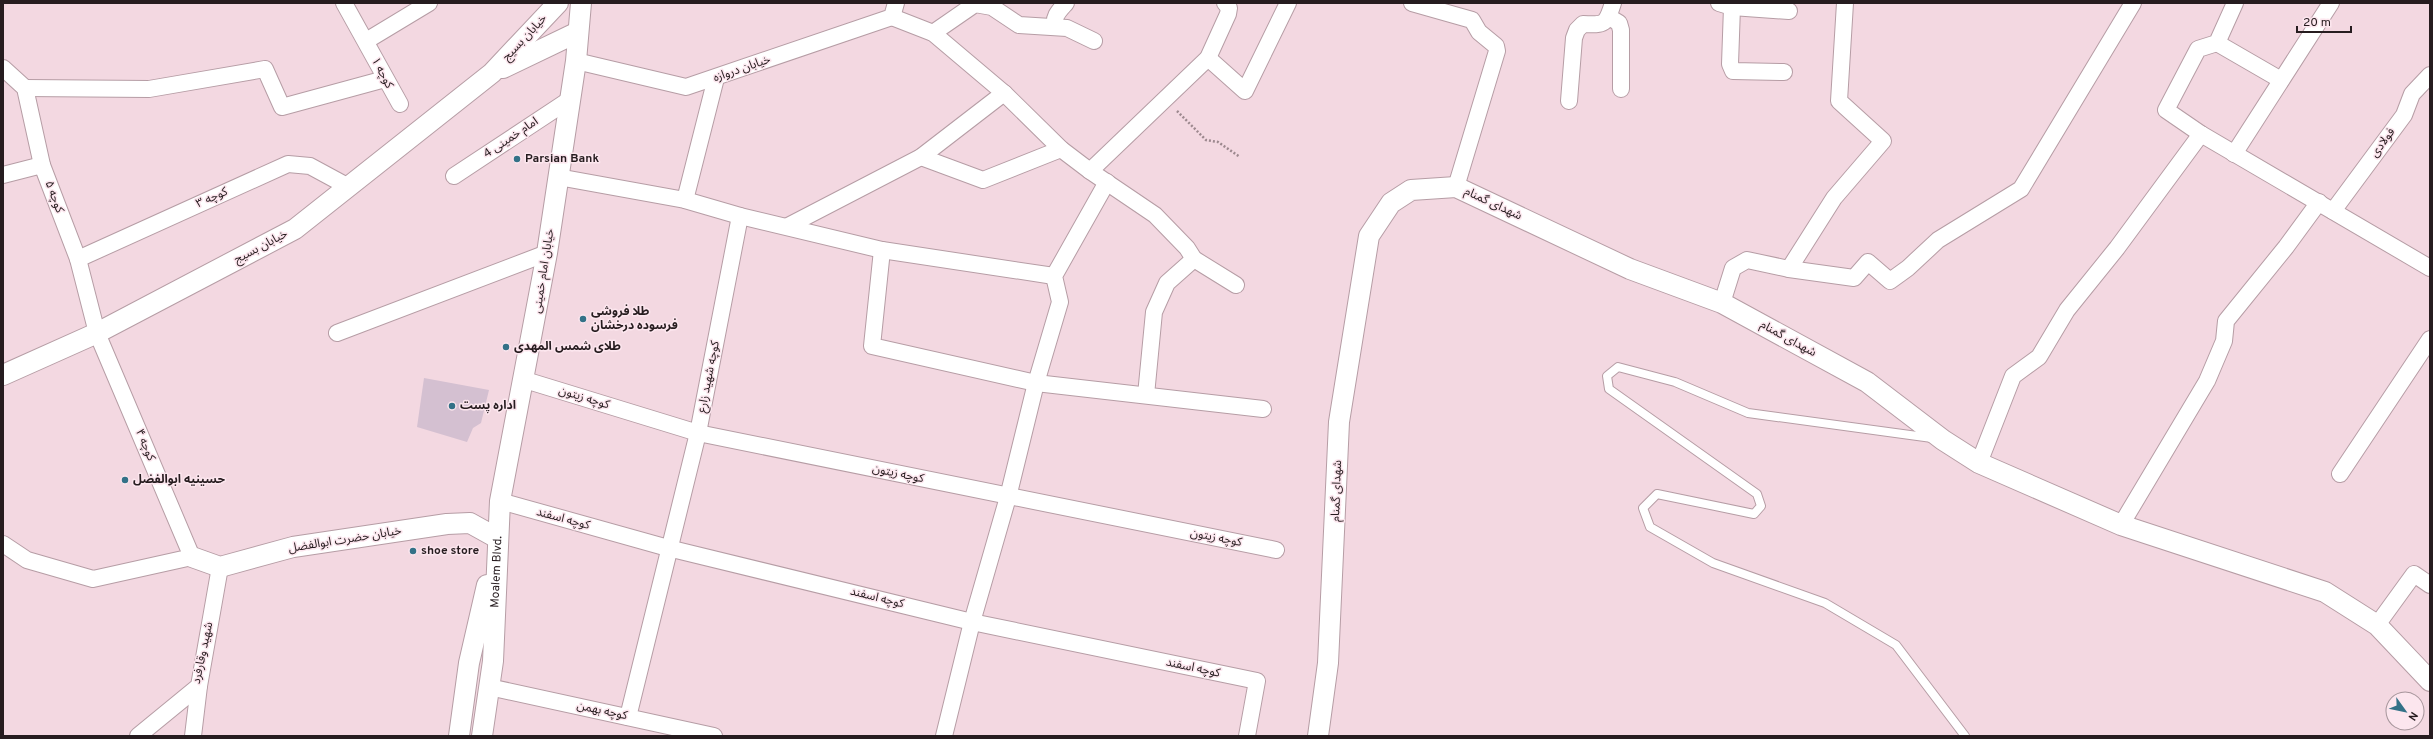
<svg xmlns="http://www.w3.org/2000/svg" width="2433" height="739" viewBox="0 0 2433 739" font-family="Overpass,'Noto Sans Arabic',sans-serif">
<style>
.building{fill:#d4c0d1}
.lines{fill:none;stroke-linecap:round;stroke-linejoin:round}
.service-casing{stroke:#b69da5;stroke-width:10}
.minor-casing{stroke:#b69da5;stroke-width:18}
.tertiary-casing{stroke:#b69da5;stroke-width:22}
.path{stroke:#9d898f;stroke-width:2.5;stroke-dasharray:2 2;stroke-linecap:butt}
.service{stroke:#fff;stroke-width:8}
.minor{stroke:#fff;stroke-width:16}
.tertiary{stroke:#fff;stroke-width:20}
.poi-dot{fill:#337187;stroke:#fce6ee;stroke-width:1.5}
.labels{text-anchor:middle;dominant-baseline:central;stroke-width:3;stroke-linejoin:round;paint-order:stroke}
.street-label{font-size:12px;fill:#261c1f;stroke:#fce6ee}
.poi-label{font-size:12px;font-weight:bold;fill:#261c1f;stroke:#fce6ee;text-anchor:start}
</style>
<rect width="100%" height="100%" fill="#f3d8e1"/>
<polygon class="building" points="424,378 489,390 481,423 473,428 467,442 417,427"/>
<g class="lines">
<g class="service-casing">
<polyline id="service" points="1932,438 1748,413 1675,382 1618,367 1607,376 1609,389 1757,494 1761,506 1754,514 1657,494 1643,508 1650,527 1713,563 1825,603 1896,645 1965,736"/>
</g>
<g class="minor-casing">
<g id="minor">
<polyline points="344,3 400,104"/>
<polyline points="1412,3 1472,20 1479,32 1496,46 1497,51 1456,187"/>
<polyline points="1719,3 1732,7 1730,64 1733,71 1784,72"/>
<polyline points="2235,3 2217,43 2198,49 2166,110 2201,134 2430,268"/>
<polyline points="1732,7 1789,11"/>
<polyline points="892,17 933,33 1004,93 1061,149 1090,171 1155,215 1187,248 1194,259 1236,285"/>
<polyline points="1609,17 1619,23 1621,30 1621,89"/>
<path d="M1055,27c-2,-11 4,-16 11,-24"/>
<polyline points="933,33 975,4 992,7 1019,25 1067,28 1094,41"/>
<polyline points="366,41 429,3"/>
<polyline points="2217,43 2281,80"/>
<polyline points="1208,58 1245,91 1288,3"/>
<polyline points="576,61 686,87 892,17 896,3"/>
<polyline points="3,68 25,88 42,165 78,259 97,333 192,557 93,579 27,560 3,544"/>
<polyline points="25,88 149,89 265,69 282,107 385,79"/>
<path d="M1569,101l5,-63 3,-8 6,-6c22,1 23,1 30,-21"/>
<polyline points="2234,154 2331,3"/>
<polyline points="921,157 983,180 1061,149"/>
<polyline points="1090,171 1208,58 1228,14 1229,8 1225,3"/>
<polyline points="3,175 42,165"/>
<polyline points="454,176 569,100"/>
<polyline points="558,177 685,200 740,216 698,433 628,717"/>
<polyline points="685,200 716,78"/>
<polyline points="2333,211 2404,115 2412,94 2430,75"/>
<polyline points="740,216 882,250 1054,276"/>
<polyline points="788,226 921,157 1004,93"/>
<polyline points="882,250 872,346 1036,383 1263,409"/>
<polyline points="78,259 288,164 310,166 347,186"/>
<polyline points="1789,269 1854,278 1868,262 1890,281 1908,268 1938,240 2021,189 2133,3"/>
<polyline points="1722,303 1733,268 1747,260 1789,269 1834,198 1883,141 1839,101 1845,3"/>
<polyline points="337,333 547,253"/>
<polyline points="525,380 698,433 1276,550"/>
<polyline points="1146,395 1154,312 1167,283 1194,259"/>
<polyline points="1979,463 2013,376 2039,357 2067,310 2117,248 2201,134"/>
<polyline points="2340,474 2430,339"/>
<polyline points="500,501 668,548 972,622 1257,681 1247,736"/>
<polyline points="2121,525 2207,381 2224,341 2226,321 2286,247 2319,202"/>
<polyline points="2377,625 2414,574 2430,585"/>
<polyline points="489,687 714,736"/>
<polyline points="138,736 199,686 220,567"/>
<polyline points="193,736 199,686"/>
<polyline points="944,736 972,622 1008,497 1036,383 1060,302 1054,276 1107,182"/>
</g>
</g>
<g class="tertiary-casing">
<g id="tertiary">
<polyline points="503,68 578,32"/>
<polyline points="3,375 97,333 295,229 492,73 558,3"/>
<polyline points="192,557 220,567 293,547 447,524 470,523 497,538"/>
<polyline points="459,736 469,663 487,585"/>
<path id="s1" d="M482,736l11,-75 7,-160 47,-248 29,-192 5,-58"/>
<polyline points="1318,736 1328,663 1339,422 1369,236 1391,203 1411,190 1456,187 1630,269 1722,303 1867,382 1943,440 1979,463 2121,525 2325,592 2377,625 2430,681"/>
</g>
</g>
<polyline class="path" points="1177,111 1206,140 1218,142 1240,157"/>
<use href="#service" class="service"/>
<use href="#minor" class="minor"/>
<use href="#tertiary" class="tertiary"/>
</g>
<g class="poi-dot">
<circle cx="517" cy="159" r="4"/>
<circle cx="583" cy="319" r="4"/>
<circle cx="506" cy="347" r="4"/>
<circle cx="452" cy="406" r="4"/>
<circle cx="125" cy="480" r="4"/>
<circle cx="413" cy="551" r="4"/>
</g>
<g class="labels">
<g class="street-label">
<text transform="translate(525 38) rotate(-47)">خیابان بسیج</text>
<text transform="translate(742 69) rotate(-19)">خیابان دروازه</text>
<text transform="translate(382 73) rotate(62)">کوچه ۱</text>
<text transform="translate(511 138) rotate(-34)">امام خمینی 4</text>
<text transform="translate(2383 143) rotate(-54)">فولادی</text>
<text transform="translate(54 197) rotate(69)">کوچه ۵</text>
<text transform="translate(212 198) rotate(-24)">کوچه ۳</text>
<text transform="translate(1493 204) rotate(25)">شهدای گمنام</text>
<text transform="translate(261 247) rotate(-28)">خیابان بسیج</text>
<text transform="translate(544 271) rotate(-81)">خیابان امام خمینی</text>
<text transform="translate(1788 339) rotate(29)">شهدای گمنام</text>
<text transform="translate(709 377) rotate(-79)">کوچه شهید زارع</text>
<text transform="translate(584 398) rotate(17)">کوچه زیتون</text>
<text transform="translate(145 445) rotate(67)">کوچه ۴</text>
<text transform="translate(898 474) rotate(12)">کوچه زیتون</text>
<text transform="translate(1337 491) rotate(-88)">شهدای گمنام</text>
<text transform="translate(563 519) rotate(15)">کوچه اسفند</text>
<text transform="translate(1216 538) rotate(11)">کوچه زیتون</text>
<text transform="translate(345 540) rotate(-9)">خیابان حضرت ابوالفضل</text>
<text stroke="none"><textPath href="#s1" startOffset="165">Moalem Blvd.</textPath></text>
<text transform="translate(877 598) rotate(14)">کوچه اسفند</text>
<text transform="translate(203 653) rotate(-78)">شهید وقارفرد</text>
<text transform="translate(1193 668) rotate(12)">کوچه اسفند</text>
<text transform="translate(602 711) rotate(12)">کوچه بهمن</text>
</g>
<g class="poi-label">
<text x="525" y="159">Parsian Bank</text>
<text x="591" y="312">طلا فروشی<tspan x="591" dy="14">فرسوده درخشان</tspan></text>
<text x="514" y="347">طلای شمس المهدی</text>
<text x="460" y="406">اداره پست</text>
<text x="133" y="480">حسینیه ابوالفضل</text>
<text x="421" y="551">shoe store</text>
</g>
</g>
<rect width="2433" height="739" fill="none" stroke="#261c1f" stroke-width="8"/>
<g transform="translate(2405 711) rotate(123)"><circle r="19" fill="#fce6ee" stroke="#a6959b"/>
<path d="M0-3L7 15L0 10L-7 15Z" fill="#337187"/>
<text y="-6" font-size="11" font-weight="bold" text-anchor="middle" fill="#261c1f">N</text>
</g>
<path d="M2297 26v6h54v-6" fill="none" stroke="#261c1f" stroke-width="2"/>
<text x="2303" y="26" font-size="12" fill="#261c1f" stroke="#fce6ee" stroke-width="3" paint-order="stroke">20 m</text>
</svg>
